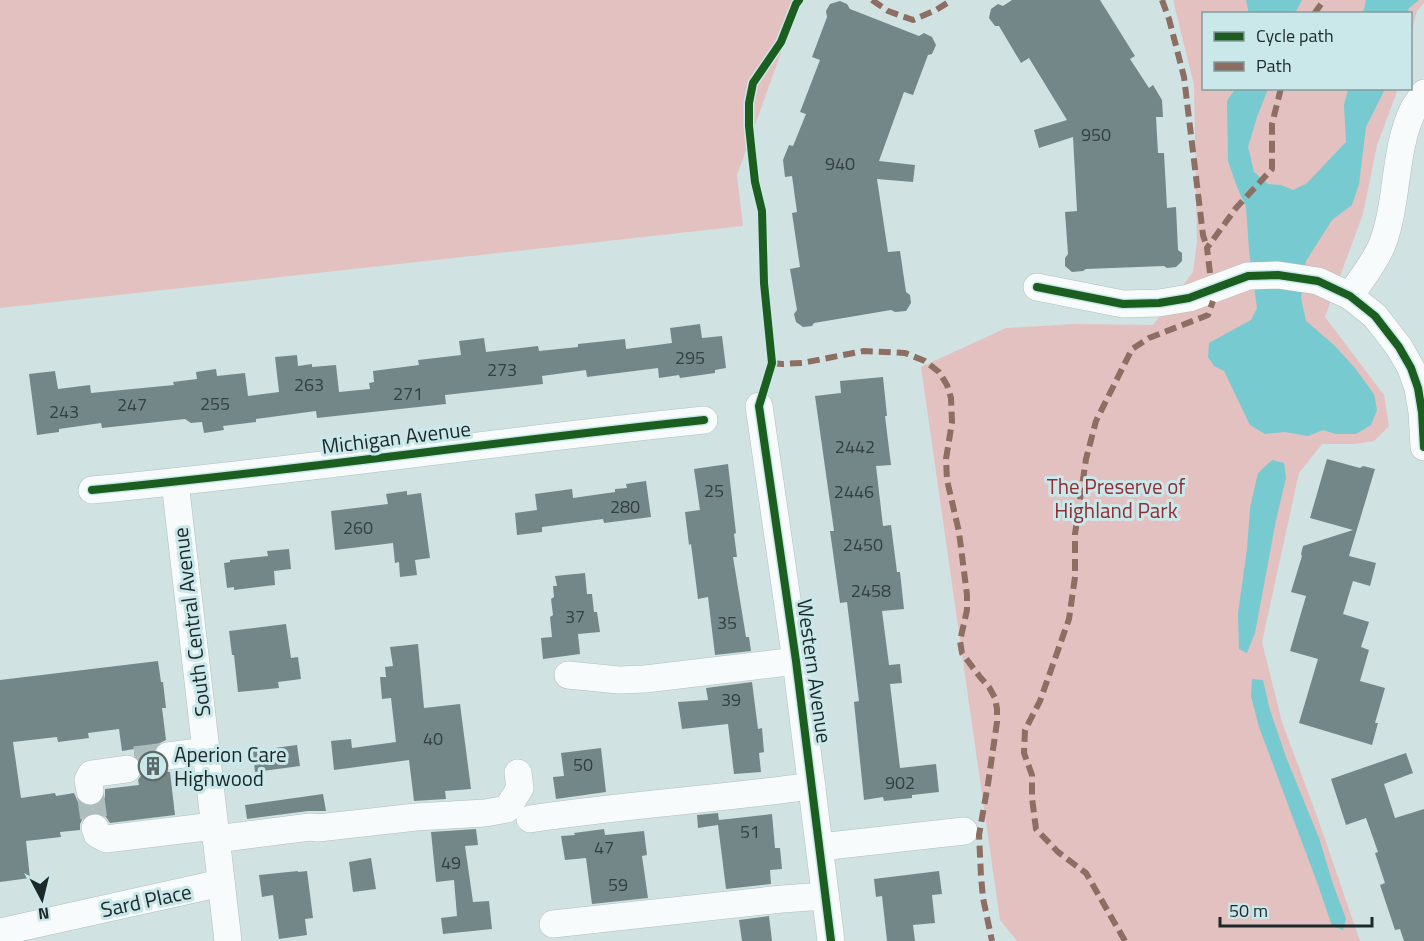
<svg xmlns="http://www.w3.org/2000/svg" width="1424" height="941" viewBox="0 0 1424 941" font-family="'Titillium Web',sans-serif">
<style>
.green{fill:#e3c1c0}
.water{fill:#76cad0}
.building{fill:#748788;fill-rule:evenodd}
.lines{fill:none;stroke-linecap:round;stroke-linejoin:round}
.minor-tunnel{stroke:#adbdbe;stroke-width:27;stroke-dasharray:27 14;stroke-linecap:butt}
.minor-casing{stroke:#b1bdbe;stroke-width:28}
.minor{stroke:#f8fbfb;stroke-width:27}
.quiet{stroke:#8d6e63;stroke-width:6;stroke-dasharray:12 6;stroke-linecap:butt}
.cycleway-casing{stroke:#cae8ea;stroke-width:11}
.cycleway{stroke:#1b5e20;stroke-width:8}
.labels{text-anchor:middle;dominant-baseline:central;stroke-width:6;stroke-linejoin:round;paint-order:stroke}
.number-label{font-size:18px;fill:#334041}
.street-label{font-size:21px;fill:#1d2829;stroke:#cae8ea}
.park-label{font-size:21px;fill:#8f2e34;stroke:#cae8ea}
.poi-label{font-size:21px;fill:#1d2829;stroke:#cae8ea;text-anchor:start}
</style>
<rect width="100%" height="100%" fill="#d1e2e3"/>
<g class="green">
<polygon points="0,0 800,0 737,175 743,226 0,308"/>
<polygon points="1173,0 1424,0 1424,3 1417,11 1411,33 1413,50 1411,56 1410,14 1204,14 1204,88 1398,89 1377,145 1363,214 1325,317 1384,395 1389,426 1374,441 1355,444 1322,444 1299,473 1262,642 1282,722 1318,819 1360,941 1017,941 1000,920 921,367 1006,328 1074,324 1153,325 1193,272 1197,242 1194,85"/>
</g>
<g class="water">
<polygon points="1246,0 1302,0 1295,13 1249,14"/>
<polygon points="1366,0 1419,0 1409,8 1408,13 1363,13"/>
<polygon points="1235,89 1268,89 1257,117 1248,147 1254,172 1268,184 1281,185 1293,190 1306,184 1346,142 1344,105 1348,89 1385,89 1366,127 1359,184 1352,205 1332,220 1306,261 1301,298 1306,321 1334,345 1355,368 1374,394 1377,410 1371,425 1356,434 1336,434 1323,430 1308,436 1285,432 1265,434 1250,425 1224,371 1214,366 1208,357 1209,343 1251,320 1257,308 1249,250 1246,207 1237,187 1228,161 1227,101"/>
<polygon points="1272,460 1284,463 1286,478 1276,520 1255,633 1247,653 1239,649 1238,613 1247,549 1250,508 1258,473"/>
<polygon points="1252,679 1263,680 1270,710 1286,757 1319,838 1333,884 1346,919 1343,930 1332,926 1318,885 1259,727 1251,696"/>
</g>
<g class="building">
<polygon points="1012,0 1100,0 1135,56 1130,59 1149,88 1153,85 1162,100 1163,117 1156,117 1158,153 1164,153 1167,208 1176,207 1178,250 1182,253 1182,261 1176,267 1167,268 1164,266 1086,269 1083,271 1072,272 1065,266 1065,258 1068,254 1065,212 1077,211 1073,137 1039,148 1034,130 1067,120 1029,58 1021,63 999,26 995,26 989,18 991,9 998,4 1003,6"/>
<polygon points="840,1 847,4 850,9 919,36 924,33 932,37 936,45 932,54 928,55 913,95 904,92 879,161 915,165 913,182 877,179 888,252 900,251 906,292 910,295 911,303 906,311 895,312 891,310 814,323 812,326 803,327 796,322 794,314 797,310 790,269 800,267 792,213 797,212 792,176 785,177 783,160 789,145 793,146 806,114 800,112 820,60 812,57 827,17 826,11 830,4"/>
<polygon points="700,324 702,338 722,336 726,368 715,370 715,373 680,378 679,375 659,378 658,368 587,377 586,370 542,376 543,384 445,395 446,404 317,418 316,411 256,419 256,422 223,426 224,430 204,433 202,422 191,423 185,419 102,428 101,423 59,429 59,432 37,435 29,374 55,371 58,389 90,385 91,393 174,385 173,382 197,379 196,372 216,369 217,376 245,373 248,396 279,392 275,357 297,355 298,366 312,364 312,367 336,365 339,392 370,389 369,383 374,382 373,371 419,365 418,360 461,355 459,341 484,338 486,352 538,346 539,351 578,347 578,344 625,339 626,349 672,343 670,328"/>
<polygon points="883,377 887,416 885,416 891,465 876,466 883,526 891,525 897,572 900,572 904,609 882,611 889,665 900,664 902,683 890,684 900,768 936,764 939,792 912,795 912,798 884,801 883,797 864,800 854,702 859,701 847,602 840,603 830,531 834,531 815,396 841,393 840,381"/>
<polygon points="1327,459 1360,468 1363,466 1375,469 1349,556 1376,563 1370,586 1353,581 1343,614 1369,622 1361,647 1369,650 1360,681 1385,688 1375,723 1378,723 1372,745 1299,723 1318,659 1290,651 1306,596 1291,592 1302,556 1301,554 1303,546 1353,530 1310,518"/>
<polygon points="728,464 736,533 734,534 737,557 733,557 746,637 749,637 751,651 715,655 708,597 698,599 691,544 689,545 685,512 700,510 694,469"/>
<polygon points="646,481 651,517 604,523 603,519 542,527 542,532 517,535 515,513 537,510 535,494 572,489 573,498 615,492 615,489 627,488 626,484"/>
<polygon points="407,491 407,495 421,493 430,558 415,560 417,575 400,577 399,562 395,563 393,543 335,550 331,511 388,504 386,494"/>
<polygon points="289,549 291,569 274,571 275,585 234,590 234,587 227,588 224,563 230,562 230,560 268,556 267,551"/>
<polygon points="585,573 587,594 592,594 594,612 597,612 600,632 578,634 580,654 543,659 541,638 552,637 550,617 553,615 551,599 554,597 553,586 557,586 555,576"/>
<polygon points="286,624 291,658 298,657 301,679 278,682 279,688 238,692 234,655 232,655 229,631"/>
<polygon points="418,644 424,708 460,704 471,789 445,791 446,799 414,801 409,760 334,770 331,741 351,739 352,748 396,742 391,698 382,699 380,677 386,677 385,667 393,666 390,647"/>
<path d="M158,661l3,21h2l3,26h-4l4,32 -8,4 -5,7 -1,6 4,9 7,5 7,1 5,43 -65,8 -4,-6 -7,-4h-10l-6,5 -3,6v6l-20,2 1,5 -35,4 4,37 -30,4v-202zM119,729l3,22 12,-2v6l6,5 2,6v8l-4,6 1,5 -34,4v8l-4,6 -9,4 -8,-1 -6,-4 -4,-9 -18,3 -1,-3 -34,5 -8,-56 44,-5 1,5 31,-4 -1,-5z"/>
<polygon points="752,682 758,729 762,728 764,752 759,753 761,772 734,774 728,724 682,729 678,702 708,700 706,688"/>
<polygon points="297,745 300,766 255,772 253,751"/>
<polygon points="601,748 606,792 556,799 553,777 564,776 561,753"/>
<polygon points="1406,753 1413,773 1384,784 1395,818 1424,809 1424,941 1404,941 1400,929 1395,930 1380,885 1385,883 1375,853 1378,852 1366,818 1346,825 1331,779"/>
<polygon points="323,794 326,811 308,811 247,819 245,805"/>
<polygon points="718,813 719,820 772,814 775,848 780,848 782,869 770,870 771,884 726,889 718,825 698,828 697,815"/>
<polygon points="476,829 478,845 465,846 473,902 489,901 492,929 443,934 441,918 457,916 454,880 436,882 431,832"/>
<polygon points="604,829 605,835 644,831 647,855 642,856 648,898 592,904 586,858 565,860 561,836 575,835 574,833"/>
<polygon points="371,858 376,889 353,892 349,862"/>
<polygon points="298,871 298,872 307,871 313,918 305,919 307,935 279,939 273,895 262,897 259,875"/>
<polygon points="939,871 942,894 932,895 935,923 913,925 915,941 887,941 882,896 876,897 874,879"/>
<polygon points="769,916 772,941 742,941 739,920"/>
</g>
<g class="lines">
<g class="minor-tunnel">
<polyline points="135,760 168,756"/>
<polyline points="90,791 95,828"/>
</g>
<g class="minor-casing">
<g id="minor">
<polyline points="1037,287 1123,304 1159,303 1189,298 1248,276 1278,275 1318,281 1350,296 1375,316 1399,347 1411,368 1418,388 1422,412 1424,447"/>
<path d="M1350,296c11,-17 24,-32 32,-51 17,-44 11,-95 32,-137 3,-5 7,-10 10,-15"/>
<polyline points="759,406 796,661 831,941"/>
<polyline points="175,482 228,941"/>
<path d="M92,490c204,-19 407,-49 612,-70"/>
<polyline points="568,675 619,680 645,679 796,661"/>
<polyline points="168,756 206,751"/>
<polyline points="90,791 88,780 91,774 127,769"/>
<path d="M530,819c94,-14 188,-20 282,-33"/>
<polyline points="95,828 97,834 106,839 214,826"/>
<polyline points="216,839 310,827 318,828 416,817 485,813 507,809 520,788 518,773"/>
<polyline points="820,847 964,831"/>
<polyline points="553,924 782,899 825,896"/>
<polyline points="0,932 221,883"/>
</g>
</g>
<use href="#minor" class="minor"/>
<g class="quiet">
<polyline points="872,0 888,11 913,20 936,10 952,0"/>
<polyline points="1162,0 1169,19 1184,77 1203,235 1207,248"/>
<polyline points="1314,14 1324,0"/>
<polyline points="1210,273 1207,248 1236,208 1272,169 1272,124 1281,88"/>
<polyline points="772,363 782,364 802,363 864,351 905,353 925,361 939,372 947,385 951,398 952,422 946,459 947,480 959,532 967,595 967,610 960,641 962,653 980,677 989,687 995,698 997,709 997,722 988,784 979,835 981,876 983,898 992,941"/>
<polyline points="1125,941 1086,873 1058,852 1036,829 1032,798 1032,775 1024,753 1025,730 1040,701 1069,619 1075,577 1075,534 1086,459 1096,421 1132,349 1149,338 1208,315 1213,301"/>
</g>
<g class="cycleway-casing">
<g id="cycleway">
<polyline points="799,0 796,4 781,42 753,83 749,103 749,126 752,155 755,182 762,211 764,283 772,363 759,406 796,661 831,941"/>
<polyline points="1037,287 1123,304 1159,303 1189,298 1248,276 1278,275 1318,281 1350,296 1375,316 1399,347 1411,368 1418,388 1422,412 1424,447"/>
<path d="M92,490c204,-19 407,-49 612,-70"/>
</g>
</g>
<use href="#cycleway" class="cycleway"/>
</g>
<defs>
<g id="building-ring" transform="scale(1.5)"><circle r="9.5" fill="#cae8ea" stroke="#5c696a" stroke-width="1.5"/><path d="M-4-6H4V6H1V3H-1V6H-4ZM-2.5-4.3h1.7v1.8h-1.7ZM.8-4.3h1.7v1.8H.8ZM-2.5-1h1.7V.8h-1.7ZM.8-1h1.7V.8H.8Z" fill="#5c696a"/></g>
</defs>
<g fill-rule="evenodd">
<use href="#building-ring" x="153" y="766"/>
</g>
<g class="labels">
<g class="number-label">
<text x="1096" y="134">950</text>
<text x="840" y="163">940</text>
<text x="690" y="357">295</text>
<text x="502" y="369">273</text>
<text x="309" y="384">263</text>
<text x="408" y="393">271</text>
<text x="215" y="403">255</text>
<text x="132" y="404">247</text>
<text x="64" y="411">243</text>
<text x="855" y="446">2442</text>
<text x="714" y="490">25</text>
<text x="854" y="491">2446</text>
<text x="625" y="506">280</text>
<text x="358" y="527">260</text>
<text x="863" y="544">2450</text>
<text x="871" y="590">2458</text>
<text x="575" y="616">37</text>
<text x="727" y="622">35</text>
<text x="731" y="699">39</text>
<text x="433" y="738">40</text>
<text x="583" y="764">50</text>
<text x="900" y="782">902</text>
<text x="750" y="831">51</text>
<text x="604" y="847">47</text>
<text x="451" y="862">49</text>
<text x="618" y="884">59</text>
</g>
<g class="street-label">
<text transform="translate(396 437) rotate(-7)">Michigan Avenue</text>
<text transform="translate(191 622) rotate(-97)">South Central Avenue</text>
<text transform="translate(815 671) rotate(82)">Western Avenue</text>
<text transform="translate(146 900) rotate(-12)">Sard Place</text>
</g>
<g class="park-label">
<text x="1116" y="486">The Preserve of<tspan x="1116" dy="24">Highland Park</tspan></text>
</g>
<g class="poi-label">
<text x="174" y="754">Aperion Care<tspan x="174" dy="24">Highwood</tspan></text>
</g>
</g>
<rect x="1202" y="12" width="210" height="78" fill="#cae8ea" stroke="#859b9d" stroke-width="1.5"/>
<rect x="1214" y="32" width="30" height="9" fill="#1b5e20" stroke="#859b9d" stroke-width="1.5"/>
<text x="1256" y="42" font-size="18" fill="#1d2829">Cycle path</text>
<rect x="1214" y="62" width="30" height="9" fill="#8d6e63" stroke="#859b9d" stroke-width="1.5"/>
<text x="1256" y="72" font-size="18" fill="#1d2829">Path</text>
<g transform="translate(42 899) rotate(173)" stroke="#cae8ea" stroke-width="4.5" paint-order="stroke">
<path d="M0-4.5L10 22L0 15L-10 22Z" fill="#1d2829"/>
<text y="-9" font-size="16" font-weight="bold" text-anchor="middle" fill="#1d2829">N</text>
</g>
<path d="M1220 917v9h152v-9" fill="none" stroke="#1d2829" stroke-width="3"/>
<text x="1229" y="917" font-size="18" fill="#1d2829" stroke="#cae8ea" stroke-width="4.5" paint-order="stroke">50 m</text>
</svg>
